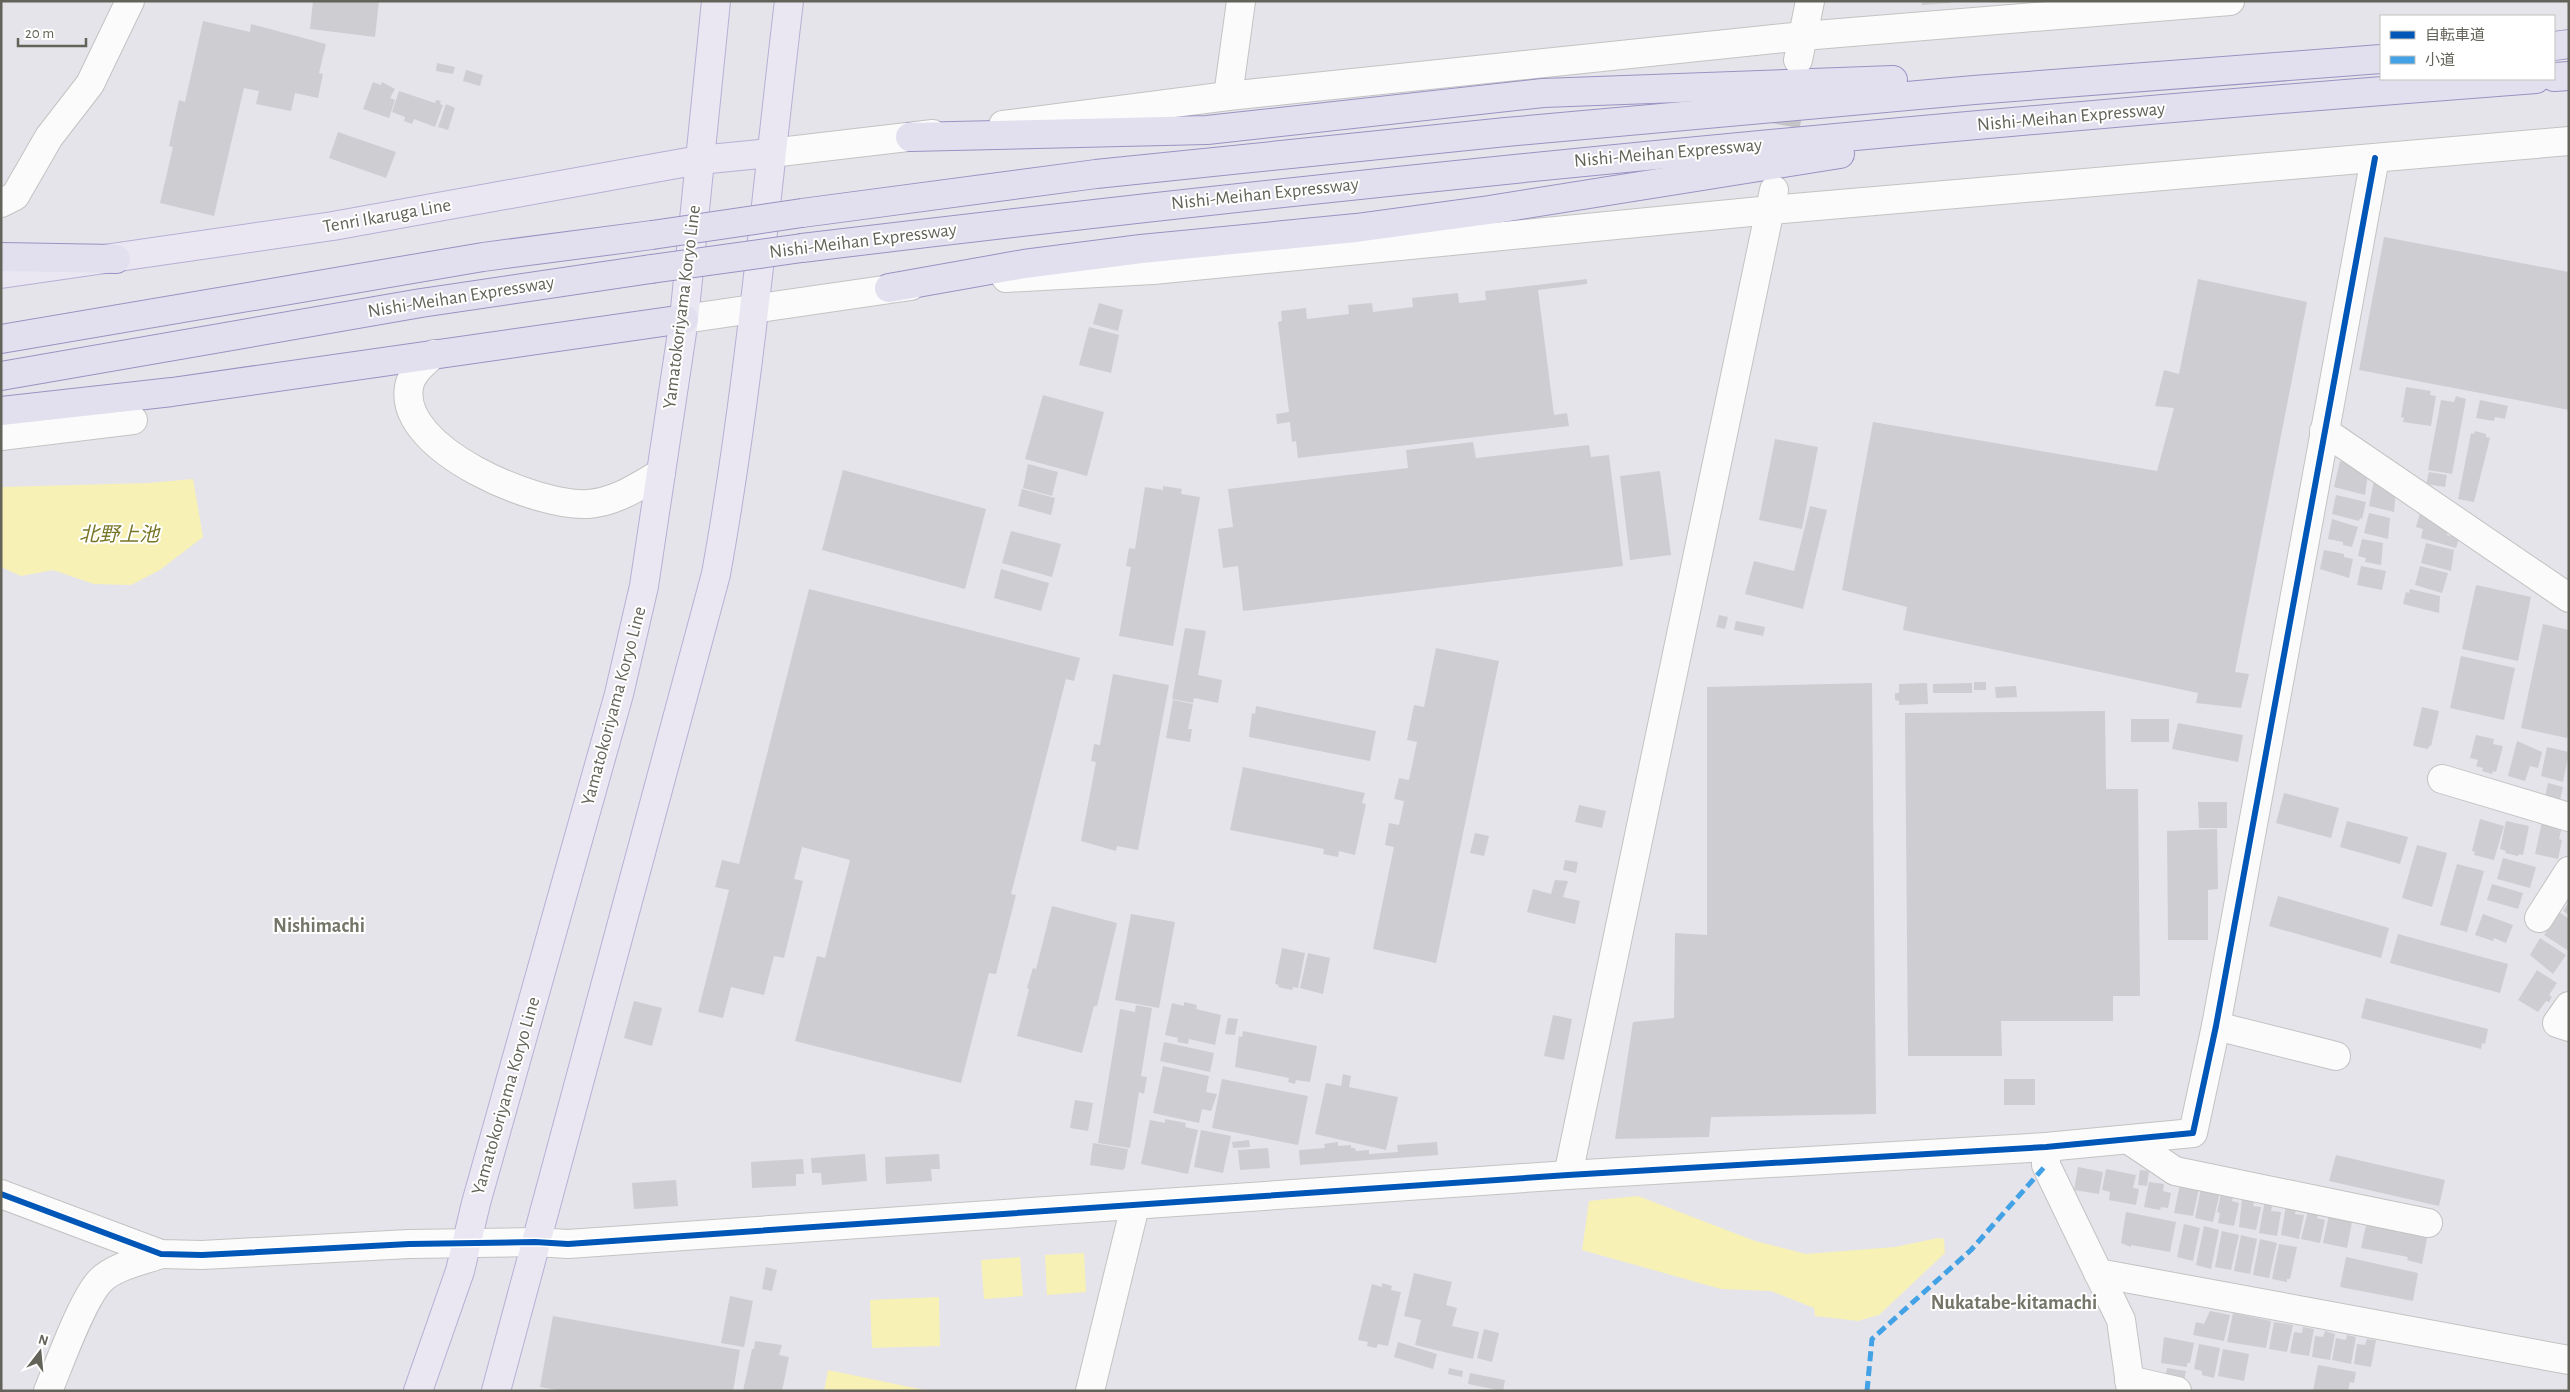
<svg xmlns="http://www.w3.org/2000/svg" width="2570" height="1392" viewBox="0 0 2570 1392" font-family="'Alegreya Sans','Noto Sans JP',sans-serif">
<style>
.water{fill:#f7f1b6}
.building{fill:#cecdd1}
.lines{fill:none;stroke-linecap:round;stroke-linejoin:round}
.minor-tunnel{stroke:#c4c4c6;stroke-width:28;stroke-dasharray:28 14;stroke-linecap:butt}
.minor-casing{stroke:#c3c3c2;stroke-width:30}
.major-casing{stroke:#b6b0d4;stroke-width:30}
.highway-casing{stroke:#9992c2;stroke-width:30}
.minor{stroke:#fbfbfc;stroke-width:28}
.major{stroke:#eae7f2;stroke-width:28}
.highway{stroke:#e2e0ee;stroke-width:28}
.highway-bridge-casing{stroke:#9992c2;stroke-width:30;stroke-linecap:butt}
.highway-bridge{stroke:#e2e0ee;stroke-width:28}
.quiet{stroke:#43a2e5;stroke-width:5;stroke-dasharray:10 5;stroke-linecap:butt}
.cycleway-casing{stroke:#fff;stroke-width:9}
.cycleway{stroke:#0057b8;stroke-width:6}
.labels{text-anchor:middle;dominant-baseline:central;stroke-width:4;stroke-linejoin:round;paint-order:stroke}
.street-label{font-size:19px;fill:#636359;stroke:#fff}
.water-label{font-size:20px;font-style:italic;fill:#787627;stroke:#fff}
.neighbourhood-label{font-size:20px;font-weight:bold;fill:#75756a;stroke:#fff}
</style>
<rect width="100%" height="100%" fill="#e5e4eb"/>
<g class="water">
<polygon points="193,479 203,537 160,570 131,585 94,584 53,570 21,576 1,567 1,487 148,483"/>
<polygon points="1638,1196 1755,1241 1806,1254 1895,1247 1938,1238 1944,1239 1945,1253 1879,1315 1858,1321 1815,1316 1814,1308 1771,1291 1721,1289 1582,1250 1589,1201"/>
<polygon points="1084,1253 1086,1292 1047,1295 1045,1255"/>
<polygon points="1020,1257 1023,1296 984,1299 981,1260"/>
<polygon points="939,1297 940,1346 872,1348 870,1300"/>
<polygon points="828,1370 929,1391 824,1391"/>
</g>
<g class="building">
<polygon points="313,1 379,1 375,37 310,29"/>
<polygon points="1921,1 1951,1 1951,3 1922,5"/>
<polygon points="203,21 250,32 251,24 326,44 319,73 323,74 318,98 295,93 291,111 256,104 259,91 244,88 214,216 160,203 173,147 169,146 179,100 185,102"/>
<polygon points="437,63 455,67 453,74 436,71"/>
<polygon points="466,70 483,75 480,86 463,81"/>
<polygon points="373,82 381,85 382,82 395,89 390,98 395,100 389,118 363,109"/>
<polygon points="399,91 435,103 436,100 441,101 440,104 443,105 435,127 414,119 412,124 404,121 405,117 392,112"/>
<polygon points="446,104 455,108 448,130 438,127"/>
<polygon points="338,132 396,152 386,178 329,158"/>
<polygon points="2384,237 2569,272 2569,410 2359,370"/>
<polygon points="1587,279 1587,284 1538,290 1554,415 1567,413 1569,426 1298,458 1296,441 1292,442 1290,422 1277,424 1276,414 1289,412 1278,322 1282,321 1281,311 1306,308 1307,319 1349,314 1348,305 1372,303 1373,312 1413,307 1412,298 1458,293 1459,303 1486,300 1485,291"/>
<polygon points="2198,279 2307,302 2235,672 2249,674 2241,708 2196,703 2198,693 1903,630 1907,607 1842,590 1873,422 2157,471 2174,408 2155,406 2164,370 2179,374"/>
<polygon points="1099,303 1123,310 1118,331 1093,324"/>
<polygon points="1089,327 1119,335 1111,373 1079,365"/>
<polygon points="2406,387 2431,391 2430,395 2436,396 2431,426 2403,422 2404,418 2401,417"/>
<polygon points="1043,395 1104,412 1087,476 1025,459"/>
<polygon points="2456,396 2466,399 2452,474 2428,470 2441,400 2454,402"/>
<polygon points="2480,400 2508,406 2505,419 2495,417 2494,421 2476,418"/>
<polygon points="2475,431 2486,434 2486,437 2490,438 2474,502 2458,499 2471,433 2474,434"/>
<polygon points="1775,439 1818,447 1802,529 1759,520"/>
<polygon points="1473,442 1476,458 1589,445 1591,457 1609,455 1623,566 1243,611 1238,566 1223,568 1218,529 1233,527 1228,489 1408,468 1406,450"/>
<polygon points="2340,461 2358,465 2357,471 2368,473 2365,495 2334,487"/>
<polygon points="1028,464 1058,472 1052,496 1023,488"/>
<polygon points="843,470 986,509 965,589 822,550"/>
<polygon points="1660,471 1671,555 1630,560 1620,476"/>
<polygon points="2429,472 2447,475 2445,487 2426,484"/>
<polygon points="2374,480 2380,482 2379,487 2396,491 2394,512 2369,506"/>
<polygon points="1163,486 1182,489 1181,494 1200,497 1173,646 1119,636 1131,567 1126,566 1129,548 1135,549 1145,487 1163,490"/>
<polygon points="1022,489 1055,498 1051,515 1018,506"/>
<polygon points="2336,495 2366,502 2362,519 2360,518 2359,521 2332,514"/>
<polygon points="1810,506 1827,510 1803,609 1745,594 1754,561 1794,571"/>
<polygon points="2369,513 2390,518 2388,539 2364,533"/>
<polygon points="2420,513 2437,521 2435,525 2449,528 2447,535 2459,538 2456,548 2421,538 2423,529 2416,527"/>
<polygon points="2332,519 2358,527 2352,547 2343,545 2343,542 2328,539"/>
<polygon points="1011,531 1061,544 1052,577 1002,563"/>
<polygon points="2362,539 2383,543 2381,565 2365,562 2366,558 2358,556"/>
<polygon points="2426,543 2454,550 2451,571 2421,563"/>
<polygon points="2324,550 2344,554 2344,557 2353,559 2349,578 2320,569"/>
<polygon points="2361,566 2386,571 2382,590 2357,585"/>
<polygon points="2420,566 2448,573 2442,593 2415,585"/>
<polygon points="1001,569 1049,583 1041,611 994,598"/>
<polygon points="2476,585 2531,597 2518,661 2462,649"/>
<polygon points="809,589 1080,658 1074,681 1066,679 1011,894 1016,895 996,974 989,973 961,1083 795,1041 817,956 825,958 850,860 802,847 794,879 803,881 784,958 774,956 764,995 731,987 723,1018 698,1012 729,890 715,887 722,860 739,864"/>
<polygon points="2410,589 2440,596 2439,613 2403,604 2406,592 2409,593"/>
<polygon points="1719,615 1728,617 1725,629 1716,627"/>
<polygon points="1736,621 1765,627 1763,636 1734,630"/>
<polygon points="2543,624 2569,630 2569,728 2567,738 2521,728"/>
<polygon points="1185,628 1206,631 1198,675 1222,680 1218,703 1194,698 1193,703 1172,699"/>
<polygon points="1436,648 1499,661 1436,963 1373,949 1394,847 1385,845 1389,823 1399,825 1404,801 1394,799 1399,778 1409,780 1417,742 1407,740 1414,705 1424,707"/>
<polygon points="2461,656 2515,668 2504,720 2450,708"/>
<polygon points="1113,674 1169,685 1138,850 1117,846 1116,851 1081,841 1096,762 1091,761 1094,744 1100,745"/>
<rect x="1974" y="682" width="12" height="8"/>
<polygon points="1872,683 1876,1114 1711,1117 1709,1137 1615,1139 1633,1022 1674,1018 1675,933 1707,935 1707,687"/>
<polygon points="1927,683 1928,704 1899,705 1899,701 1895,700 1895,693 1899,693 1899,684"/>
<polygon points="1972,683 1972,693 1933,693 1933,684"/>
<polygon points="2016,686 2017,697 1996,698 1995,687"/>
<polygon points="1173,700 1193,704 1188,729 1192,729 1190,742 1166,738"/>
<polygon points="1256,706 1376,731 1370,761 1249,737 1252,713 1255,714"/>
<polygon points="2422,707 2439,711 2431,746 2429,746 2428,749 2413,746"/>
<polygon points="2105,711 2106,789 2138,789 2140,996 2113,996 2113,1021 2001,1021 2002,1056 1908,1056 1905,713"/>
<rect x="2131" y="719" width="38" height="23"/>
<polygon points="2178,723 2243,735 2238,762 2172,749"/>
<polygon points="2476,735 2494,739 2493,744 2503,746 2496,772 2493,771 2492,774 2482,771 2483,768 2476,766 2478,760 2470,758"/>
<polygon points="2517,741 2542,752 2538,768 2530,766 2525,781 2508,776"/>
<polygon points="2547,747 2569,752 2563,782 2541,776"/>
<polygon points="1243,767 1365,793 1362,803 1366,804 1355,855 1339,851 1338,857 1323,854 1324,849 1230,830"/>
<polygon points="2548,783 2563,787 2560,800 2545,797"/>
<polygon points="2284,793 2339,808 2331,838 2276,823"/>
<polygon points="2198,802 2227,802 2227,828 2199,828"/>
<polygon points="1579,805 1606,811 1602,828 1575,822"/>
<polygon points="2480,819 2504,826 2494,860 2474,855 2475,852 2472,851"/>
<polygon points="2347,821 2408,837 2400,864 2340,847"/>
<polygon points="2506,821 2529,826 2523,855 2519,854 2518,856 2505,853 2506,851 2500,849"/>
<polygon points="2542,822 2562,827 2559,839 2562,840 2558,859 2535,854"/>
<polygon points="2217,829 2218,889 2208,890 2208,940 2168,940 2167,831"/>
<polygon points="1475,833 1489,836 1484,856 1470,853"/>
<polygon points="2417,845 2447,853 2432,907 2402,898"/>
<polygon points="2503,858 2536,867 2530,888 2497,879"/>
<polygon points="1565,860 1578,862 1576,873 1563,870"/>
<polygon points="2457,864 2484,871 2467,932 2440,925"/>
<polygon points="1555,880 1568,881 1563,897 1580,901 1575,924 1527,912 1533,889 1551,894"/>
<polygon points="2492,884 2523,893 2518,909 2487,900"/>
<polygon points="2278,896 2389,928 2381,958 2269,926"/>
<polygon points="2569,902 2569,915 2563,911"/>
<polygon points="1052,906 1117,923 1097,1006 1094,1006 1082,1053 1017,1036 1029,989 1027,988 1033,968 1036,969"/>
<polygon points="2559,912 2569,919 2569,951 2544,935"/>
<polygon points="1131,914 1175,922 1159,1008 1115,1000"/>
<polygon points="2483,914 2513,925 2506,943 2494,938 2493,941 2475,935"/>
<polygon points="2398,934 2508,964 2500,993 2390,963"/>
<polygon points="2540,938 2566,955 2553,974 2530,955"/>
<polygon points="1282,948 1305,953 1298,988 1293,987 1292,990 1278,987 1279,985 1275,984"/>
<polygon points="1308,953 1330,958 1323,994 1300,988"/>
<polygon points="2537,970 2557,983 2549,995 2552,997 2549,1002 2546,1001 2538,1012 2518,1000"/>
<polygon points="2366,998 2488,1029 2485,1044 2482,1043 2481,1049 2361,1018"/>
<polygon points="634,1001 662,1008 652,1046 624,1038"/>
<polygon points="1184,1002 1197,1005 1196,1009 1221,1015 1215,1045 1189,1039 1188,1044 1177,1042 1178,1038 1165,1035 1172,1003 1184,1006"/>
<polygon points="1136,1005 1152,1008 1141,1076 1147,1077 1144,1094 1139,1092 1130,1148 1098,1143 1120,1009 1135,1012"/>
<polygon points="1553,1015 1572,1019 1564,1060 1544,1056"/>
<polygon points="1228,1018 1238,1019 1235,1035 1225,1034"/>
<polygon points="1243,1031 1317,1046 1310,1082 1296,1080 1295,1084 1288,1082 1289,1078 1235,1067 1239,1036 1242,1037"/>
<polygon points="1164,1042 1214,1053 1210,1072 1160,1061"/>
<polygon points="1163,1066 1209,1076 1206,1092 1217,1094 1211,1111 1202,1109 1199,1123 1153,1113"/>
<polygon points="1343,1074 1351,1076 1349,1087 1398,1097 1386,1150 1315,1134 1326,1083 1341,1086"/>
<polygon points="1222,1079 1308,1096 1298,1145 1212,1128"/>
<rect x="2004" y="1079" width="31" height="26"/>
<polygon points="1075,1100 1093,1103 1088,1131 1070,1128"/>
<polygon points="1165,1119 1186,1123 1185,1127 1198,1130 1188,1174 1141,1164 1150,1120 1165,1123"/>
<polygon points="1201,1130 1231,1136 1223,1173 1194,1167"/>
<polygon points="1249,1140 1250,1147 1233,1148 1232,1142"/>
<polygon points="1338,1142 1338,1146 1351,1145 1351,1148 1355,1148 1356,1151 1369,1150 1369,1154 1398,1152 1397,1145 1437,1142 1438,1155 1300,1165 1299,1150 1325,1148 1324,1144"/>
<polygon points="1093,1143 1128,1149 1125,1168 1122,1170 1090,1165"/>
<polygon points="1268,1148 1270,1168 1240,1170 1238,1150"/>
<polygon points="865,1154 867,1181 822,1185 821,1173 812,1173 811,1158"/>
<polygon points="939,1154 940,1169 931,1169 932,1181 886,1184 885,1157"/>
<polygon points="2336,1155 2445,1180 2439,1206 2329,1181"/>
<polygon points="803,1159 804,1174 796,1174 796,1186 752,1188 751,1162"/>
<polygon points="2078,1167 2103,1172 2099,1194 2074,1190"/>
<polygon points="2106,1169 2136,1175 2133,1188 2139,1189 2136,1205 2109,1200 2110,1192 2102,1190"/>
<polygon points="2140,1170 2149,1171 2147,1186 2138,1185"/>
<polygon points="676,1180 678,1206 634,1209 632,1183"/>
<polygon points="2149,1182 2164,1184 2163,1191 2171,1193 2168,1208 2161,1207 2160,1210 2144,1207"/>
<polygon points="2180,1184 2199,1188 2193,1216 2174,1213"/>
<polygon points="2201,1188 2220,1192 2213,1222 2195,1218"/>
<polygon points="2221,1194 2233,1197 2232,1201 2239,1203 2234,1226 2218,1223 2220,1213 2217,1212"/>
<polygon points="2242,1199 2254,1202 2253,1206 2261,1207 2256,1230 2239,1227"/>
<polygon points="2265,1200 2273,1202 2271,1211 2281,1212 2277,1236 2259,1233"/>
<polygon points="2286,1206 2296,1208 2295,1214 2304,1215 2299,1239 2281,1235"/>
<polygon points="2308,1211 2318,1213 2317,1218 2325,1220 2320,1243 2301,1239"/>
<polygon points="2126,1212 2176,1222 2170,1252 2131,1245 2131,1247 2121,1243"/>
<polygon points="2329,1215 2352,1222 2347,1248 2323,1243"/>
<polygon points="2367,1221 2428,1233 2422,1264 2407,1260 2408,1257 2361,1248"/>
<polygon points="2184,1224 2200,1228 2193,1261 2177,1257"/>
<polygon points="2204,1226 2219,1230 2211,1269 2196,1265"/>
<polygon points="2222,1231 2239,1235 2231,1270 2215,1267"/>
<polygon points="2241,1235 2257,1239 2250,1274 2234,1271"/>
<polygon points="2260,1239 2277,1243 2269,1278 2253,1275"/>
<polygon points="2279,1244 2297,1247 2290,1279 2287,1279 2287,1282 2272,1279"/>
<polygon points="2346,1257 2418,1273 2413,1301 2340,1287"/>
<polygon points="766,1267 777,1270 772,1291 762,1289"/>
<polygon points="1414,1273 1452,1282 1446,1305 1457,1308 1452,1326 1479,1332 1473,1359 1415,1345 1421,1320 1404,1316"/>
<polygon points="1382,1283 1392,1286 1391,1290 1401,1292 1388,1346 1378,1344 1376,1348 1367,1346 1368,1342 1358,1340 1372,1284 1382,1287"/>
<polygon points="730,1296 753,1301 744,1347 721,1343"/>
<polygon points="2210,1311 2230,1315 2224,1341 2193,1335 2196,1322 2204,1324"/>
<polygon points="2233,1313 2271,1321 2266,1348 2227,1342"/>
<polygon points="553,1316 740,1350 733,1391 563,1391 540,1387"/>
<polygon points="2274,1322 2293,1325 2287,1352 2269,1349"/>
<polygon points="2303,1327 2314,1329 2309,1356 2290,1353 2294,1332 2302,1333"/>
<polygon points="1484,1329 1499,1333 1492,1362 1477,1358"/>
<polygon points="2325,1331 2335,1334 2330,1360 2312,1357 2315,1336 2323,1337"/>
<polygon points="2347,1335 2356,1337 2351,1364 2332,1360 2336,1338 2346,1340"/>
<polygon points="2164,1337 2194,1343 2190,1363 2187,1363 2187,1367 2161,1363"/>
<polygon points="2367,1339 2376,1340 2371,1367 2354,1364 2357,1344 2365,1345"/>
<polygon points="755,1341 782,1345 779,1355 789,1357 782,1391 743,1391 752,1349 754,1349"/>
<polygon points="1398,1342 1437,1354 1433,1369 1394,1357"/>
<polygon points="2199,1344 2220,1348 2214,1378 2202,1375 2202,1371 2194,1369"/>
<polygon points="2223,1349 2249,1354 2244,1381 2218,1376"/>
<polygon points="2318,1365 2356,1372 2354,1383 2350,1382 2348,1391 2313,1391"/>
<polygon points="1449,1368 1463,1371 1462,1377 1448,1374"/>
<polygon points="2167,1368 2186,1371 2184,1381 2165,1378"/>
<polygon points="1470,1373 1505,1380 1503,1391 1468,1384"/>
</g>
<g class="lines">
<polyline class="minor-tunnel" points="1778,167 1794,83"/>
<g class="minor-casing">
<g id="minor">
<polyline points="1798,60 1810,1"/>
<polyline points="1228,96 1241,1"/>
<polyline points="1003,125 1228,96 1803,36 2230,1"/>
<polyline points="771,153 933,134"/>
<polyline points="1,203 15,196 49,137 90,84 130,1"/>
<polyline points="1006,278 1153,270 1771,210 2569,141"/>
<polyline points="684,319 911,286"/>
<path d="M434,354c-10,9 -23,19 -25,33 -11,63 128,120 179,117 28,-2 49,-17 73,-31"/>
<polyline points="2324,431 2569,598"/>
<polyline points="1,436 133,420"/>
<polyline points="2442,779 2569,817"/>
<polyline points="2539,918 2569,871"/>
<polyline points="2569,1006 2557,1023 2569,1027"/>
<polyline points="2216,1026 2336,1056"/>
<polyline points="2129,1140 2175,1171 2428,1223"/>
<polyline points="2046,1147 2046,1165 2121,1320 2131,1391"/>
<polyline points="1568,1175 1774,190"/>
<polyline points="1,1194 161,1254 202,1255 409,1244 535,1242 568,1244 1568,1175 2046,1147 2193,1133 2216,1026 2375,158"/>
<polyline points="2098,1273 2569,1360"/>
<polyline points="2129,1380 2177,1391"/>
<path d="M48,1391c11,-26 35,-94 53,-111 14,-14 41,-19 60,-26"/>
<polyline points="1090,1391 1135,1206"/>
</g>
</g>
<g class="major-casing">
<g id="major">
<polyline points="1,274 333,226 699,160 771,153"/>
<polyline points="418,1391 460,1271 476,1203 619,694 644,586 684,319 716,1"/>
<path d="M496,1391l220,-817c34,-189 50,-382 73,-573"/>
</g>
</g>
<g class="highway-casing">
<g id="highway">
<polyline points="2554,46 2569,44"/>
<polyline points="2554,77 2569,76"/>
<polyline points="910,137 1207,130 1543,93 1893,80"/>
<polyline points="802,213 1096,174 1506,132 1974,90 2381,59"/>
<path d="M802,248c577,-70 1155,-125 1734,-169"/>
<polyline points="1,257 116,259"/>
<polyline points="889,288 1024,264 1141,249 1356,228 1489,210 1840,154"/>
<polyline points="1,339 483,257 652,235"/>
<polyline points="1,376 421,303 651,269"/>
<polyline points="1,411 172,392 684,319"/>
</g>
</g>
<use href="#minor" class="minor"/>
<use href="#major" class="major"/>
<use href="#highway" class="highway"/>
<g class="highway-bridge-casing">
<g id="highway-bridge">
<polyline points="652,235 802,213"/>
<polyline points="651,269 802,248"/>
</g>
</g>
<use href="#highway-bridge" class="highway-bridge"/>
<polyline class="quiet" points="1867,1391 1872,1339 1971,1250 2046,1165"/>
<g class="cycleway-casing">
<polyline id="cycleway" points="1,1194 161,1254 202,1255 409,1244 535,1242 568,1244 1568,1175 2046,1147 2193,1133 2216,1026 2375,158"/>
</g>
<use href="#cycleway" class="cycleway"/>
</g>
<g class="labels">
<g class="street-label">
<text transform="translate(2071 117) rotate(-5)">Nishi-Meihan Expressway</text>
<text transform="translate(1668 153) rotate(-5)">Nishi-Meihan Expressway</text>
<text transform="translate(1265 194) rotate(-6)">Nishi-Meihan Expressway</text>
<text transform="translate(387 216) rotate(-10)">Tenri Ikaruga Line</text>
<text transform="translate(863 241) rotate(-7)">Nishi-Meihan Expressway</text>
<text transform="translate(461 297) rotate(-9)">Nishi-Meihan Expressway</text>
<text transform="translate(682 307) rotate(-83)">Yamatokoriyama Koryo Line</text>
<text transform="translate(614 706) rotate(-75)">Yamatokoriyama Koryo Line</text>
<text transform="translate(506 1096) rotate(-74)">Yamatokoriyama Koryo Line</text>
</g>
<g class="water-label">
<text x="119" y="535">北野上池</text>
</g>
<g class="neighbourhood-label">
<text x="319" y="926">Nishimachi</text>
<text x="2014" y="1303">Nukatabe-kitamachi</text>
</g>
</g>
<rect width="2570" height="1392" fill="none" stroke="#636359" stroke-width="5"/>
<rect x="2380" y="15" width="175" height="65" fill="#ffffff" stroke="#c1c1bd"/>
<rect x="2390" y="31" width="25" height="8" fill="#0057b8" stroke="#c1c1bd"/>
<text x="2425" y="40" font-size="15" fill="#636359">自転車道</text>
<rect x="2390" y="56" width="25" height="8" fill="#43a2e5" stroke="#c1c1bd"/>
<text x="2425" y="65" font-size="15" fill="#636359">小道</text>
<g transform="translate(40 1352) rotate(16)" stroke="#ffffff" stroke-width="4" paint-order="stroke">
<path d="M0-4L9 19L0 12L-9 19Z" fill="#636359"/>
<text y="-8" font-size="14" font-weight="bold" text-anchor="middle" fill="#636359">N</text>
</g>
<path d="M18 38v8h68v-8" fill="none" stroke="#636359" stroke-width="2.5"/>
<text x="25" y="38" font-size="15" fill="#636359" stroke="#ffffff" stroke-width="4" paint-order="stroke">20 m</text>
</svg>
